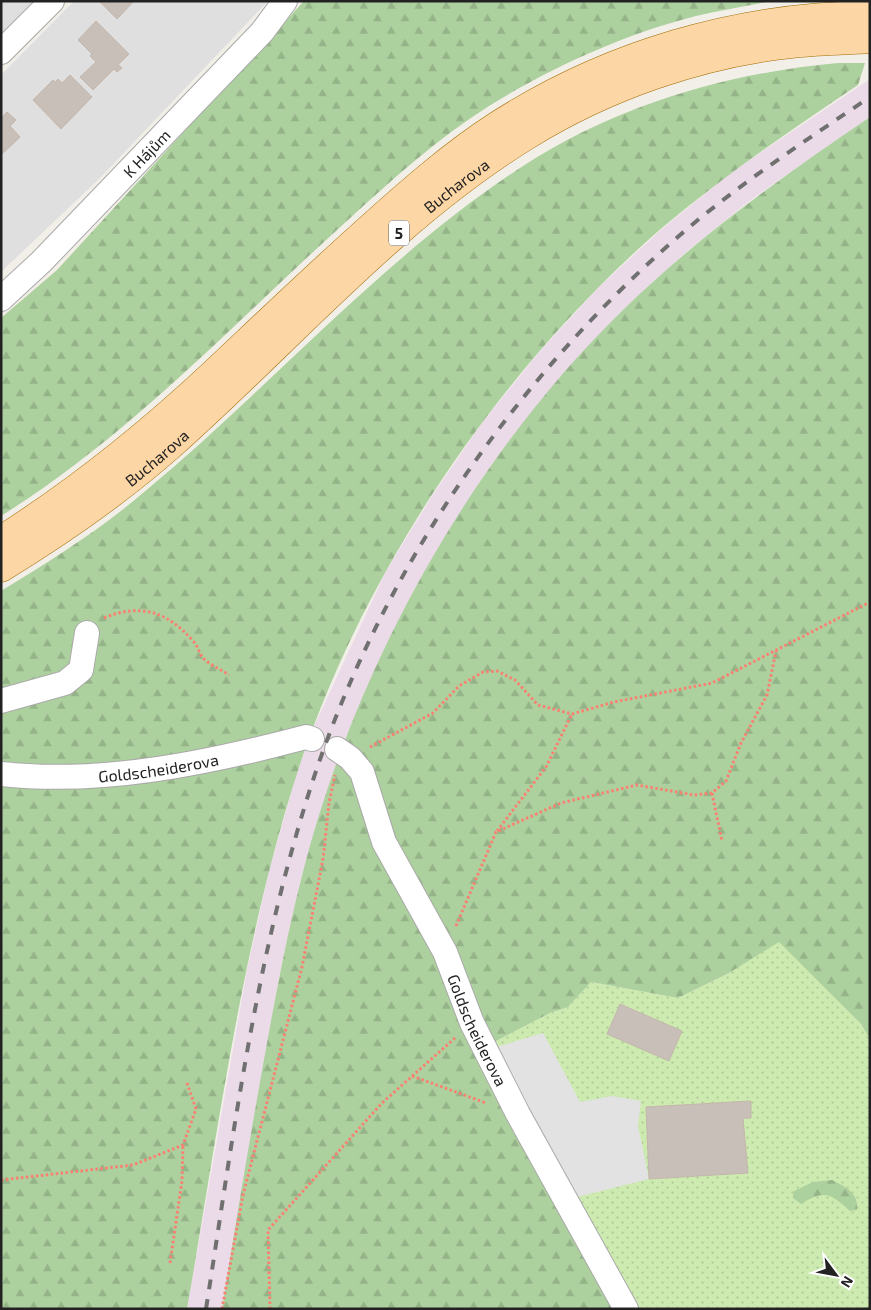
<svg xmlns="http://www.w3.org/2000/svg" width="871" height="1310" viewBox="0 0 871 1310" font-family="'Exo 2',sans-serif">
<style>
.residential{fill:#e0dfdf}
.railway{fill:#ebdbe8}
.grass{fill:url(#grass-dots)}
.forest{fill:url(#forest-firs)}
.parking{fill:#e2e2e2}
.building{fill:#c7bfb8;stroke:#c4b6ab}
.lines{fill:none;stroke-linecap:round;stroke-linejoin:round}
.minor-casing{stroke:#a9a9a9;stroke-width:26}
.major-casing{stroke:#a06b00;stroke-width:29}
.path{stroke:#fa8072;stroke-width:3;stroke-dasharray:2.5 2.5;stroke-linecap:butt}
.minor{stroke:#fff;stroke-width:24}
.major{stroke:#fcd6a4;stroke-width:28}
.rail{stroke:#707070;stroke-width:4;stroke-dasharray:10 10;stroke-linecap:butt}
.labels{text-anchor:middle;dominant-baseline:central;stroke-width:5;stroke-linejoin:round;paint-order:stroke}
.shield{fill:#fff;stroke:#646464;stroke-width:1}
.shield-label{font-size:15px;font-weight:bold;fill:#222}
.street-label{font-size:16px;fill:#222;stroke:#fff}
</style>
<defs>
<pattern id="grass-dots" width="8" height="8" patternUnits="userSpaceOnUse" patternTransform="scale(1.25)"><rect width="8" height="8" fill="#cdebb0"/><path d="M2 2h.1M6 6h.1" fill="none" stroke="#b0c997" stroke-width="1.8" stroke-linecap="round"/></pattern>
<pattern id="forest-firs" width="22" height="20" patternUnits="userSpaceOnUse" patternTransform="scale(1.25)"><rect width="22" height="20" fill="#add19e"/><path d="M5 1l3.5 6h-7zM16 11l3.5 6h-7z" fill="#95b388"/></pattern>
</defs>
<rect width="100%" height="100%" fill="#f2efe9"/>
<g class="residential">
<polygon points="1,1 34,1 1,34"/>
<polygon points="74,1 268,1 100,178 1,272 1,75"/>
</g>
<polygon class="railway" points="870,79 870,117 752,199 685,253 623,310 566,372 509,443 460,514 415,588 346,736 318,818 301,879 279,977 222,1309 187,1309 247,970 269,871 296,776 315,724 386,571 432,496 482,423 541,350 599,287 663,228 732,172"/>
<polygon class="grass" points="779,941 861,1024 870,1039 870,1309 615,1309 475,1052 550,1013 568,1007 591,982 678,998 729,973"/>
<g class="forest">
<path d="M304,1h467c-25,5 -50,9 -75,15 -71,18 -144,51 -207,90 -51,32 -96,73 -140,113 -113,102 -218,216 -348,297v-198l56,-48z"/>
<path d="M838,63h27l-7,22c-67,45 -133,90 -195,142 -163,141 -303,347 -368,553 -54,171 -77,352 -108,529h-186v-718c49,-30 99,-61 142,-98 129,-107 240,-236 380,-327 95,-61 204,-93 315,-103z"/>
<path d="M870,117v922l-9,-15 -82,-82 -50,31 -51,25 -87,-16 -23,25 -18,6 -75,39 140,257h-393c14,-89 29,-178 45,-266 14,-77 29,-154 52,-228 58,-186 165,-370 305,-506 75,-73 159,-133 246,-192z"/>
<path d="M832,1180c14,7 27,13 25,30l-7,1c-19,-17 -25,-22 -49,-7l-8,-6 1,-7 19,-9z"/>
</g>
<polygon class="parking" points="543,1033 580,1102 612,1096 641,1101 638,1126 649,1179 565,1200 490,1049"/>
<g class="building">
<polygon points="99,1 134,1 117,19"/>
<polygon points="96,21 129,54 118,65 122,68 117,72 114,69 93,90 80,77 96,62 90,56 92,54 78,40"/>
<polygon points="70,75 92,97 61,129 33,100 53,80 55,82 58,79 62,83"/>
<polygon points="7,112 16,120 10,126 20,137 1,155 1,118"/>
<polygon points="620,1004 682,1031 669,1061 607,1034"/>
<polygon points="751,1101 751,1118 743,1118 748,1173 649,1179 646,1107"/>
</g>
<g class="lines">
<g class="minor-casing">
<g id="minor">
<polyline points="1,52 52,1"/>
<path id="s1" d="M1,299l40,-37 221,-230 23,-31"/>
<polyline points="1,701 65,683 81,670 87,633"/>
<path id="s2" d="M337,749l13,9 12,14 22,70 61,110 27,71 46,91 108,195"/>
<path id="s3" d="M1,774c102,11 207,-11 305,-37l6,2"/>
</g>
</g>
<g class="major-casing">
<g id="major">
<path d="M1,540c77,-49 148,-106 214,-168 52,-49 103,-98 157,-146 40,-36 81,-72 126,-101 111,-71 241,-109 372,-110"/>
<path id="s4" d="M1,568c59,-36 118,-77 170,-123 115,-102 223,-228 355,-309 79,-49 173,-82 265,-92 26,-3 53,-3 79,-5"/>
</g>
</g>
<g class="path">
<path d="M104,618c36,-15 63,-7 89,23 5,5 6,12 10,17 7,7 19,12 26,17"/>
<polyline points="370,747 433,713 459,686 483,672 497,671 515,680 538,705 572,714 614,702 712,683 870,602"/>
<polyline points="712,793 722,841"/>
<polyline points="497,831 546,767 572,714"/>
<polyline points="456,926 496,832 561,803 637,785 694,795 712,793 726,781 741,743 767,695 776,651"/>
<polyline points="412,1076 486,1103"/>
<polyline points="1,1180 133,1165 183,1145 196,1109 187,1083"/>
<polyline points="170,1263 182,1181 183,1145"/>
<polyline points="222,1309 243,1195 302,967 323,859 329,803 335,775"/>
<polyline points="270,1309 268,1230 382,1103 455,1038"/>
</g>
<use href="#minor" class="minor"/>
<use href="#major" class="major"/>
<path class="rail" d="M206,1309c26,-166 48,-336 97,-497 65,-219 198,-419 369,-570 61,-54 130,-99 198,-145"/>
</g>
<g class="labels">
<rect class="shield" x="389" y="220.5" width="20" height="25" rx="4"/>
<g class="shield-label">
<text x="399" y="233">5</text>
</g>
<g class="street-label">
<text stroke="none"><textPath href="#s1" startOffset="206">K Hájům</textPath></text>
<text stroke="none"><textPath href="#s4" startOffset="596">Bucharova</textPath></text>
<text stroke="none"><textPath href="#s4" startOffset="191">Bucharova</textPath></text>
<text stroke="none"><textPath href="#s3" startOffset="158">Goldscheiderova</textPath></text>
<text stroke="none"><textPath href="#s2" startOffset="318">Goldscheiderova</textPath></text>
</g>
</g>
<rect width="871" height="1310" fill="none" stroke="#222222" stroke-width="5"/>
<g transform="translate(836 1275) rotate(122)" stroke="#ffffff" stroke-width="4" paint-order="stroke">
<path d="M0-4L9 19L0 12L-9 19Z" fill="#222222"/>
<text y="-8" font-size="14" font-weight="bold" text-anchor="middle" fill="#222222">N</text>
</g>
</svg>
